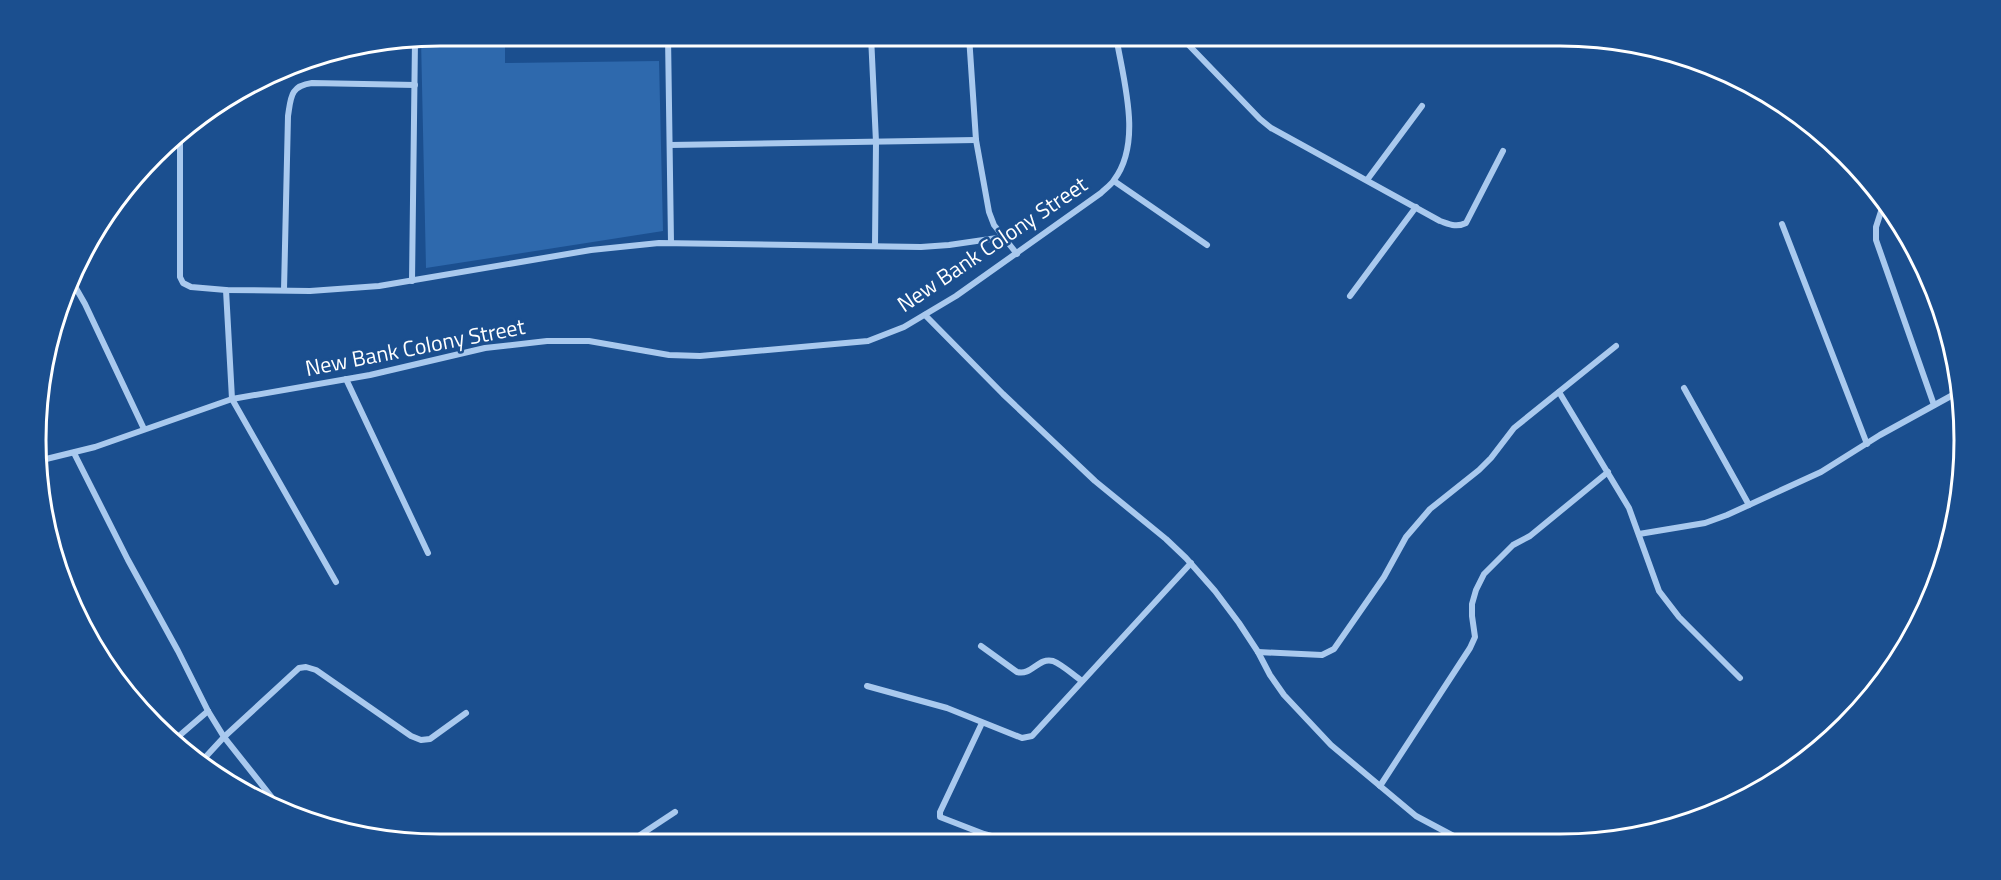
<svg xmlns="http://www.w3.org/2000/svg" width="2001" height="880" viewBox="0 0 2001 880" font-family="'Titillium Web',sans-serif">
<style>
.green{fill:#2e69ad}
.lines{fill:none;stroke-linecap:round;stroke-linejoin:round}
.minor{stroke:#a9c9ee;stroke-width:6}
.labels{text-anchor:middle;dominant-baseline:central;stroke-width:5;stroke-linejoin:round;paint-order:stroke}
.street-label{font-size:22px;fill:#fff;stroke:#1b4f8f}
.rim{fill:none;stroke:#fff;stroke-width:3}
</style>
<rect width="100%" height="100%" fill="#1b4f8f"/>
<polygon class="green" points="440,36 505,36 505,63 659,61 663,231 426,268 421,39"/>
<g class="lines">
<g class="minor">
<polyline points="668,36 671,243"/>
<polyline points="852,36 871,36"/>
<polyline points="871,36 876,142 875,245"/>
<polyline points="969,36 976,140 989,212 994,225 1017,254"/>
<path d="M1180,36l80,83 11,9 169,93c9,3 16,7 26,2l37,-72"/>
<polyline points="1525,36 1528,43"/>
<polyline points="180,132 180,277 183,283 191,287 226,290 310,291 379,286 591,250 659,243 921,247 949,245 1004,237"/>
<polyline points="670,145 976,140"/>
<polyline points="1367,180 1422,106"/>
<polyline points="1114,181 1207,245"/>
<polyline points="1885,199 1876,227 1876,240 1934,405"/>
<polyline points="1782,224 1867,444"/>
<polyline points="412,281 415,40"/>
<polyline points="73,283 85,304 144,429"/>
<polyline points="226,290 232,399 336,582"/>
<path d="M284,290l4,-174c3,-19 2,-30 24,-33l103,2"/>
<polyline points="1350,296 1416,207"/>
<polyline points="925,315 1003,394 1095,481 1166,539 1186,558 1215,591 1239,623 1258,652 1270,675 1284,695 1331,745 1416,816 1463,841"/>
<polyline points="346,379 428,553"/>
<polyline points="1684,388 1749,505"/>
<polyline points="1559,392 1629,508 1659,591 1679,617 1740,678"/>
<polyline points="74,453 128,560 178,651 208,711 224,737 281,809"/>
<path d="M38,461l57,-14 137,-48 138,-24 115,-27 62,-7h42l80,14 31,1 168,-15 36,-14 52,-31 145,-103c4,-4 10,-8 13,-13 29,-38 9,-101 2,-144"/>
<polyline points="1639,534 1705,523 1727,515 1821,472 1880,435 1960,391"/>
<path d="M981,646l36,26c15,4 21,-15 36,-11 10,4 20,14 29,20"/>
<polyline points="1258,652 1322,655 1334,649 1384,577 1406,537 1430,509 1479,470 1491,458 1514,428 1616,346"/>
<polyline points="867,686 947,708 1022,738 1032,736 1191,563"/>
<polyline points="982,723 940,812 940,817 984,834 1013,842"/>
<polyline points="172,742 208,711"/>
<polyline points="200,763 224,737 299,668 306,667 316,670 411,736 421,740 430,739 466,713"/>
<polyline points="1380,786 1470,648 1475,637 1472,616 1472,604 1476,590 1484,574 1513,545 1530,536 1608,472"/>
<polyline points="628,843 675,812"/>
</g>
</g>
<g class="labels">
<g class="street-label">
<text transform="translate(992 244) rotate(-34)">New Bank Colony Street</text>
<text transform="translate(415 347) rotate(-11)">New Bank Colony Street</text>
</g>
</g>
<path d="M0 0H2001V880H0ZM440 46H1560A394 394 0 0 1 1954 440V440A394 394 0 0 1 1560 834H440A394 394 0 0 1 46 440V440A394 394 0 0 1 440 46Z" fill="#1b4f8f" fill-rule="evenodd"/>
<path class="rim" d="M440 46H1560A394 394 0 0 1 1954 440V440A394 394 0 0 1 1560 834H440A394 394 0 0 1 46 440V440A394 394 0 0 1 440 46Z"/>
</svg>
